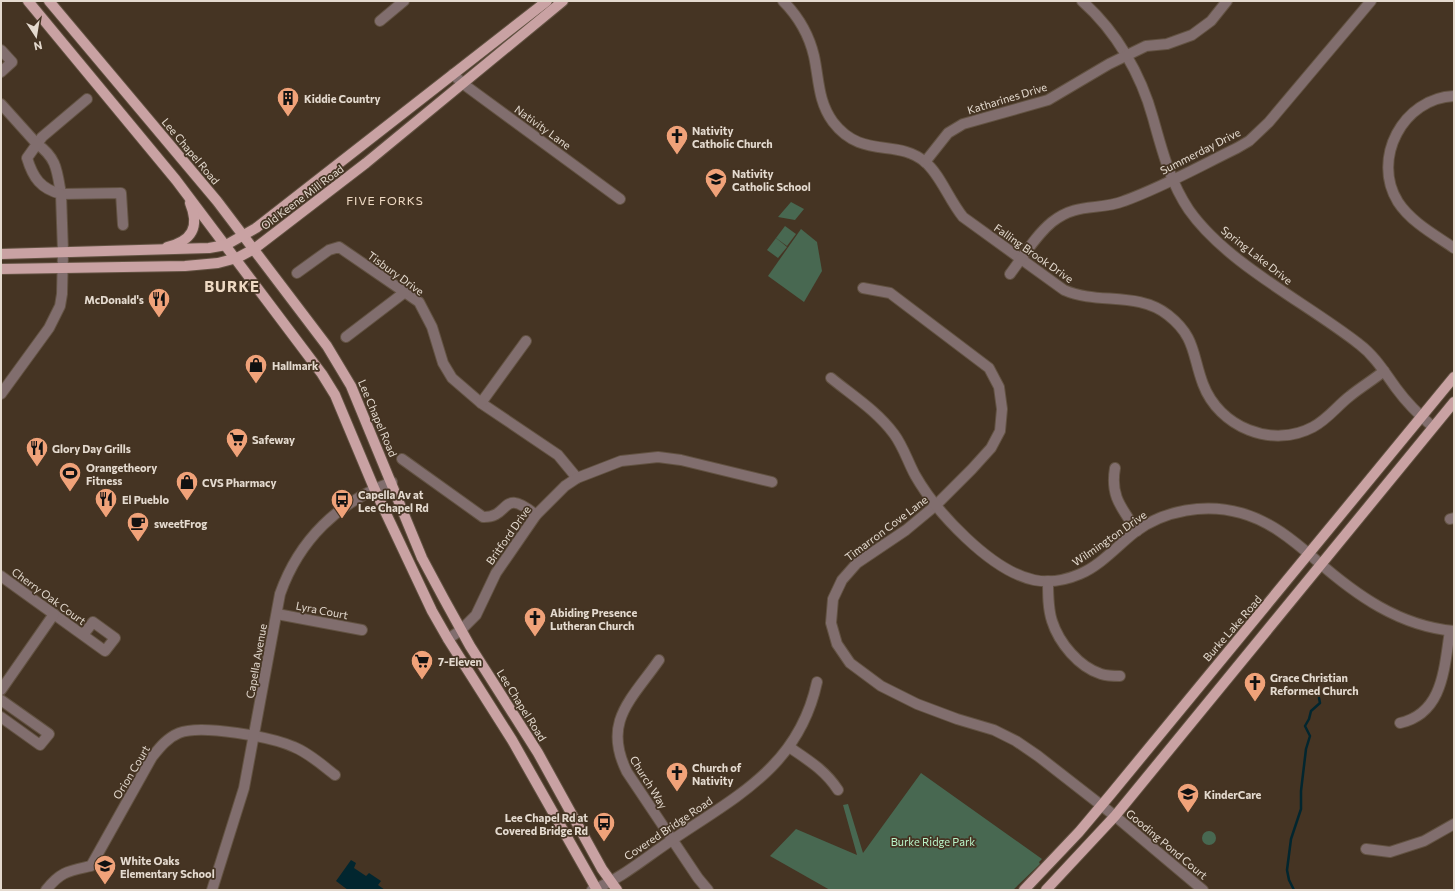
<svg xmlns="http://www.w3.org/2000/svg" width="1455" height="891" viewBox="0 0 1455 891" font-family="Commissioner,sans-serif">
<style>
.green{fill:#486851}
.water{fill:#02262f}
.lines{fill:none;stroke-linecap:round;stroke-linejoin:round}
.stream{stroke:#02262f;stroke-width:2.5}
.minor-casing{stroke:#625242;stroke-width:12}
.major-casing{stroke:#625242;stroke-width:12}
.minor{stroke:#816e6e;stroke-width:10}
.major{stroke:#c9a2a3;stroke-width:10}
.labels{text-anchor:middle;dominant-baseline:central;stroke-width:3.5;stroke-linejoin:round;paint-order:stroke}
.poi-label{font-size:11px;font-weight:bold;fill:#e4dacf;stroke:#453423;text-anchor:start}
.street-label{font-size:11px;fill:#e4dacf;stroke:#453423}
.park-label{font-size:11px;fill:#baf5c9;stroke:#453423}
.neighbourhood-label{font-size:12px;letter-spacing:1px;fill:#efdac4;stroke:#453423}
.district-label{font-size:15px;font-weight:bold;letter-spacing:1px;fill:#efdac4;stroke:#453423}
</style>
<rect width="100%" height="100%" fill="#453423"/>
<g class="green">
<polygon points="791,202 804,209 795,220 778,217"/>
<polygon points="785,226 796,234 787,246 776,238"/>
<polygon points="801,229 817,242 822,271 804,302 768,276"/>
<polygon points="776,238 787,247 778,258 767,250"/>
<polygon points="921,773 1042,859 1039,862 1040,864 1013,890 830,890 770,856 796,829 857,855 843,805 848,804 863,853"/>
<circle cx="1209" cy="838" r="7"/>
</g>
<polygon class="water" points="351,860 356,863 354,868 366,876 369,873 381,881 378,885 385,890 348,890 336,881"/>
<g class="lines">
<polyline class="stream" points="1294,890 1289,880 1287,870 1291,839 1301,809 1301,791 1306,749 1310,736 1305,726 1309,719 1311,711 1320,703 1319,698"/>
<g class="minor-casing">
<g id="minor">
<path d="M783,1c15,15 26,34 31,55 5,23 4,46 19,66 29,38 64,16 92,40 15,12 24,38 38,55l101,73c34,15 73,1 104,25 28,22 24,40 35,69 16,43 69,65 110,43 15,-8 24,-21 37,-31 11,-9 23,-16 34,-25"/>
<path d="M1082,1c34,30 59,73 71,117 9,32 17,64 36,92 38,54 118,93 170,134 16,12 26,29 37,44 11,15 23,27 37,39"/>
<polyline points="380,21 404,1"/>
<polyline points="1,50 12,62 1,72"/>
<polyline points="453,74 462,83 620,199"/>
<path d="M1454,96c-51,2 -83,63 -56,106 13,20 37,33 56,46"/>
<path d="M87,99l-45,38 -5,7c20,14 20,27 24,50l60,-1 2,32"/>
<path d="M1,104l36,40 -10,14c6,20 14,31 34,36l2,58 -1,42 -2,12 -11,22 -48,66"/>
<polyline points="925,162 948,133 963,124 1048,100 1109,64 1146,46 1167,44 1192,35 1211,21 1227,1"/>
<polyline points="297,273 329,250 339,247 419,302 432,327 443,363 452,378 481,403 558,455 577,478"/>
<path d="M1010,274c13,-17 25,-38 42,-52 25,-20 46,-11 72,-21 39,-14 76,-35 113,-53l12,-7 20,-19 102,-121"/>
<polyline points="863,288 890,293 989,368 999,387 1002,409 1000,431 991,448 972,469 935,506 906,530 857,563 842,580 833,599 831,623 837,644 850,663 881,686 917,704 957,719 994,730 1016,741 1038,756 1115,816 1203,890"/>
<polyline points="346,337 405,292"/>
<path d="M831,378c22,18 46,33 63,56 9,12 14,28 21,41 21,37 76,96 119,105 15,3 32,0 46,-6 21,-9 37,-28 55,-42 29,-22 71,-29 106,-19 29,8 52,27 75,47 40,35 83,66 138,71"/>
<polyline points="481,403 526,341"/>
<path d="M402,459l81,58c28,1 17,-31 53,-2"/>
<path d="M1115,468c-5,29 7,40 22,63"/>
<polyline points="1450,519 1454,518"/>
<polyline points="1,576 105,651 115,638 93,622 83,635"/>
<path d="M1048,581c0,14 0,28 4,40 7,22 27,46 49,53 6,2 13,2 19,2"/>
<polyline points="277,614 362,630"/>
<polyline points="448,639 461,630 476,615 496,573 536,515 565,486 577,478 621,461 658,457 681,460 772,482"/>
<path d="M659,660c-28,40 -57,62 -32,112l71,106 10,12"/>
<polyline points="1,690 54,614"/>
<polyline points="1,700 49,734 40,745 1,717"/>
<path d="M1400,723c44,-10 44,-56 50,-92"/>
<path d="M789,747c19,13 36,23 49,43"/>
<polyline points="1366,849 1390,852 1424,841 1454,824"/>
<path d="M46,890c15,-19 23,-19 45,-24l61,-109c8,-10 15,-19 27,-24 22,-9 93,4 115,14 15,6 28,18 41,28"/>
<path d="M212,890l32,-102 36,-194c19,-54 58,-92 112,-112"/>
<path d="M592,890c29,-11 54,-33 80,-50 65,-44 127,-74 145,-158"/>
</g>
</g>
<g class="major-casing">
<g id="major">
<polyline points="28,1 176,180 322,374 335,395 374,488 432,611 448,639 512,740 597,890"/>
<polyline points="49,1 217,201 327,346 351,386 422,558 444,599 470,646 538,753 602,869 617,890"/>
<path d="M167,247c25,-6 33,-20 23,-44"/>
<polyline points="1,254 209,248 226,245 256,228 547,1"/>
<polyline points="1,269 185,266 218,263 237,258 254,249 366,163 563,1"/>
<polyline points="1024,890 1079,832 1111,794 1454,377"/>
<polyline points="1046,890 1115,816 1454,402"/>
</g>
</g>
<use href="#minor" class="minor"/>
<use href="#major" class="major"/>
</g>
<defs>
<g id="building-pin" transform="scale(1.15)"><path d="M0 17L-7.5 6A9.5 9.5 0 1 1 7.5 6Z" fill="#f0a279" stroke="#453423"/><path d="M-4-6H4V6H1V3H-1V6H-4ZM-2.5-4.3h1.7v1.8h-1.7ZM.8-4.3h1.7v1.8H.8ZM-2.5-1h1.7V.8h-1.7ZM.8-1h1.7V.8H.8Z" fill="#111"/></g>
<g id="church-pin" transform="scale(1.15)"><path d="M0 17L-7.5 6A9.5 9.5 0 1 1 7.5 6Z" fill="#f0a279" stroke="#453423"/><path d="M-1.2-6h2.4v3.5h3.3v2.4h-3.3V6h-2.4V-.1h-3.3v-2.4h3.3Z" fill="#111"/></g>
<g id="school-pin" transform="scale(1.15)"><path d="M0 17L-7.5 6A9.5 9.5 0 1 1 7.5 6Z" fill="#f0a279" stroke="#453423"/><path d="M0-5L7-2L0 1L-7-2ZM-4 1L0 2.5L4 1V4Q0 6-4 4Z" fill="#111"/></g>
<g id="restaurant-pin" transform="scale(1.15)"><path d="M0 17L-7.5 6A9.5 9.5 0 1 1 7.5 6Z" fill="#f0a279" stroke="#453423"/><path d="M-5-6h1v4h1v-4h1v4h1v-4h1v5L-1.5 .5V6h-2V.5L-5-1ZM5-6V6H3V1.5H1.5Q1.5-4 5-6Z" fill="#111"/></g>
<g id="shop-pin" transform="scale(1.15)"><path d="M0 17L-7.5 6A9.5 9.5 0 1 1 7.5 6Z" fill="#f0a279" stroke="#453423"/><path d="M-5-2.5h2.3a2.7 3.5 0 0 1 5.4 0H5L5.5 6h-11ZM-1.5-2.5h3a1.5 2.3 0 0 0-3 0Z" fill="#111"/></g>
<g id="supermarket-pin" transform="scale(1.15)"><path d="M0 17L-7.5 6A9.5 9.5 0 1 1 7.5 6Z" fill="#f0a279" stroke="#453423"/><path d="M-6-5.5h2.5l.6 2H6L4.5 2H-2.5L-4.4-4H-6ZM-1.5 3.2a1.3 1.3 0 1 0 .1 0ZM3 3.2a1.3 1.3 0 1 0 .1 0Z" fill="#111"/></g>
<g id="stadium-pin" transform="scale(1.15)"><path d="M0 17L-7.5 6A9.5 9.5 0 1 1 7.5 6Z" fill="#f0a279" stroke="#453423"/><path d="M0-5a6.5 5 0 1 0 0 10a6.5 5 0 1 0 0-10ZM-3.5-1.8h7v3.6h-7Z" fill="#111"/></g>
<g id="bus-pin" transform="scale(1.15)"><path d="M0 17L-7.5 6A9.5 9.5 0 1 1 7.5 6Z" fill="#f0a279" stroke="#453423"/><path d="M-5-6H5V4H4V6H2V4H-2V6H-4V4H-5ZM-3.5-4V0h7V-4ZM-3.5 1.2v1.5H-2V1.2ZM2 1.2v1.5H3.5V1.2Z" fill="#111"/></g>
<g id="cafe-pin" transform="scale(1.15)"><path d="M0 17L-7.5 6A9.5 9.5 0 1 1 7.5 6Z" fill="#f0a279" stroke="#453423"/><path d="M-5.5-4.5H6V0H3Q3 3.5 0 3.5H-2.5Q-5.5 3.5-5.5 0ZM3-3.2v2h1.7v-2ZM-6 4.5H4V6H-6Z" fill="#111"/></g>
</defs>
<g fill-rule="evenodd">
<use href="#building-pin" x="288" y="98"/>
<use href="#church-pin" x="677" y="136"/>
<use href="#school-pin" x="716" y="179"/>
<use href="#restaurant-pin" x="159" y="299"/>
<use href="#shop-pin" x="256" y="365"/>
<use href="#supermarket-pin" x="237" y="439"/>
<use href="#restaurant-pin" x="37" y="448"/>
<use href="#stadium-pin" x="70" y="473"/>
<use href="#shop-pin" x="187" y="482"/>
<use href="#restaurant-pin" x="106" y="499"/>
<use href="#bus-pin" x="342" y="500"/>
<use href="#cafe-pin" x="138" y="523"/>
<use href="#church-pin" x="535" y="618"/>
<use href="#supermarket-pin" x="422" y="661"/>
<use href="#church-pin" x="1255" y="683"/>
<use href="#church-pin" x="677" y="773"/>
<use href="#school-pin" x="1188" y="794"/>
<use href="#bus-pin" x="604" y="823"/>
<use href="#school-pin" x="105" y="866"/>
</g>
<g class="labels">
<g class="poi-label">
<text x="304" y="98">Kiddie Country</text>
<text x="692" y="130">Nativity<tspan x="692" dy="13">Catholic Church</tspan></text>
<text x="732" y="173">Nativity<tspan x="732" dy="13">Catholic School</tspan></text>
<text x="144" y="299" text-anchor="end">McDonald's</text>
<text x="272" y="365">Hallmark</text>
<text x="252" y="439">Safeway</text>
<text x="52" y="448">Glory Day Grills</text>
<text x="86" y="467">Orangetheory<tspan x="86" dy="13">Fitness</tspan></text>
<text x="202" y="482">CVS Pharmacy</text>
<text x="358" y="494">Capella Av at<tspan x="358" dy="13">Lee Chapel Rd</tspan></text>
<text x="122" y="499">El Pueblo</text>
<text x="154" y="523">sweetFrog</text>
<text x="550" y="612">Abiding Presence<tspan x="550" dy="13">Lutheran Church</tspan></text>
<text x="438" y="661">7-Eleven</text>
<text x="1270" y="677">Grace Christian<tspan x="1270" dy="13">Reformed Church</tspan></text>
<text x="692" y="767">Church of<tspan x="692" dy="13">Nativity</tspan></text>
<text x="1204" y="794">KinderCare</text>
<text x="588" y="817" text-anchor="end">Lee Chapel Rd at<tspan x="588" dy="13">Covered Bridge Rd</tspan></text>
<text x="120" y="860">White Oaks<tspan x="120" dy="13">Elementary School</tspan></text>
</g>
<g class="street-label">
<text transform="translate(1007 98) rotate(-17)">Katharines Drive</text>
<text transform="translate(543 127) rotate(36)">Nativity Lane</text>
<text transform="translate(191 151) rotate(50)">Lee Chapel Road</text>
<text transform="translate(1200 151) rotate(-27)">Summerday Drive</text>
<text transform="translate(302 197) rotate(-37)">Old Keene Mill Road</text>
<text transform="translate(1034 253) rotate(35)">Falling Brook Drive</text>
<text transform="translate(1257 255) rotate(38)">Spring Lake Drive</text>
<text transform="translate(396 273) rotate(36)">Tisbury Drive</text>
<text transform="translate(378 418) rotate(67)">Lee Chapel Road</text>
<text transform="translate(886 528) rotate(-37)">Timarron Cove Lane</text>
<text transform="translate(508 535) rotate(-55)">Britford Drive</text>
<text transform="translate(1109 538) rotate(-35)">Wilmington Drive</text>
<text transform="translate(49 596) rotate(36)">Cherry Oak Court</text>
<text transform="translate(322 610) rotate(11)">Lyra Court</text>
<text transform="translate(1232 628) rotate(-49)">Burke Lake Road</text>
<text transform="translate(256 661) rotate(-80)">Capella Avenue</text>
<text transform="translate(522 705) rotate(58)">Lee Chapel Road</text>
<text transform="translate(131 772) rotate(-59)">Orion Court</text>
<text transform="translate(649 782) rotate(58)">Church Way</text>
<text transform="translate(668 828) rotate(-34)">Covered Bridge Road</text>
<text transform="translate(1167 844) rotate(40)">Gooding Pond Court</text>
</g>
<g class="park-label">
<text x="933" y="841">Burke Ridge Park</text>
</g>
<g class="neighbourhood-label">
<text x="385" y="200">FIVE FORKS</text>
</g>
<g class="district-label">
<text x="232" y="286">BURKE</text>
</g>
</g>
<rect width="1455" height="891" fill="none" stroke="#e4dacf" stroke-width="4"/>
<g transform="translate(36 36) rotate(168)" stroke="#453423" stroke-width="3" paint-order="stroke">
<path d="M0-3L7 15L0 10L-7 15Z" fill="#e4dacf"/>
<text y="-6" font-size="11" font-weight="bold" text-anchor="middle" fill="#e4dacf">N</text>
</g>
</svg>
